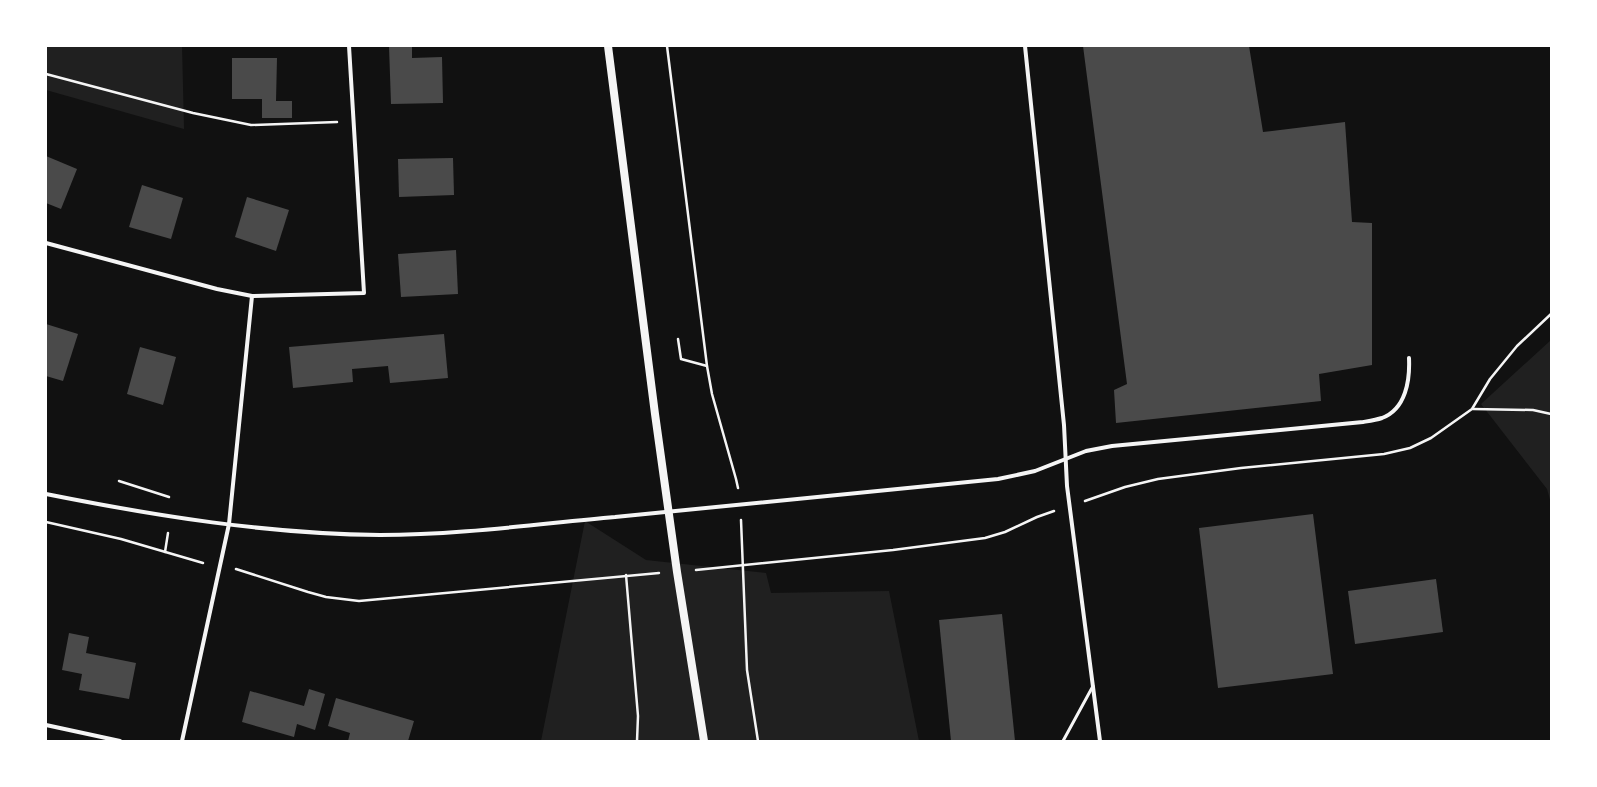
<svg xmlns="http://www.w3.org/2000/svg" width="1597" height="787" viewBox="0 0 1597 787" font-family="'Fira Sans Condensed',sans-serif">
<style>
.green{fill:#202020}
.building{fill:#4a4a4a}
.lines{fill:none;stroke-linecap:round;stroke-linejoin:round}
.path{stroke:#f5f5f5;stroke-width:2.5}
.service{stroke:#f5f5f5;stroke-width:3}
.minor{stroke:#f5f5f5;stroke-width:4}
.secondary{stroke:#f5f5f5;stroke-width:8}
</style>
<rect width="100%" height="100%" fill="#111"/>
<g class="green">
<polygon points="46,46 182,46 184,129 46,90"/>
<polygon points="1551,340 1551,503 1547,489 1481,404"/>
<polygon points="585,521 646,560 766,573 771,593 889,591 919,741 541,741"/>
</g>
<g class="building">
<polygon points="389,46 412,46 412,58 442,57 443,103 391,104"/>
<polygon points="1083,46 1249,46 1263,132 1345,122 1352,222 1372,223 1372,365 1319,374 1321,401 1116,423 1114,390 1127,384"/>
<polygon points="232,58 277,58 276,101 292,101 292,118 262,118 262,99 232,99"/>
<polygon points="46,156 77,169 61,209 46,203"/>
<polygon points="453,158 454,195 399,197 398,159"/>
<polygon points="142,185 183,198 171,239 129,227"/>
<polygon points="247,197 289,210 276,251 235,237"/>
<polygon points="456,250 458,294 401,297 398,254"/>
<polygon points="46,324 78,334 63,381 46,376"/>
<polygon points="444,334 448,378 390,383 388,366 352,369 353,382 293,388 289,347"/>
<polygon points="140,347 176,357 163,405 127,394"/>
<polygon points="1313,514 1333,674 1218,688 1199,528"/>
<polygon points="1436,579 1443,632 1355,644 1348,591"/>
<polygon points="1002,614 1015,741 951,741 939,620"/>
<polygon points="69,633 89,637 86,653 136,663 129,699 79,690 82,674 62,670"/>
<polygon points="309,689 325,694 315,730 297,724 294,737 242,722 250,691 304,706"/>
<polygon points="336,698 414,721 408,741 348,741 350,733 328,726"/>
</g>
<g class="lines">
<g class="path">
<polyline points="667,46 707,366 712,394 736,479 738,488"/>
<polyline points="46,74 193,113 251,125 337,122"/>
<polyline points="678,339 681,359 707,366"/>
<polyline points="1473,409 1533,410 1551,414"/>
<polyline points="119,481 169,497"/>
<polyline points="1085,501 1125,487 1158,479 1241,468 1384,454 1410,448 1431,438 1472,409 1490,379 1517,346 1551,314"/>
<polyline points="741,520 747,670 758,741"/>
<polyline points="46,522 121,539 203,563"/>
<polyline points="165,552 168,533"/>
<polyline points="236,569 308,592 326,597 359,601 659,573"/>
<polyline points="696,570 893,550 985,538 1005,532 1037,517 1054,511"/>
<polyline points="626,575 638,716 637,741"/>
</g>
<polyline class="service" points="1063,741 1093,686"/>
<g class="minor">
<polyline points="1025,46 1064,425 1067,486 1100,741"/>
<polyline points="46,243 217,289 252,296 364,293 349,46"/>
<path d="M46,494c110,22 222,40 334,41 78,0 157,-11 235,-18 128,-13 256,-26 383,-38l37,-8 51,-20 26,-5 251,-24c6,-1 13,-2 19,-4 24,-9 28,-38 27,-60"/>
<polyline points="46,725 120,741"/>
<polyline points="182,741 229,524 252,296"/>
</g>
<polyline class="secondary" points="608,46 655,414 677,572 704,741"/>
</g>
<rect width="1597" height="787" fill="none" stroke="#ffffff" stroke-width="94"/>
</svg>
